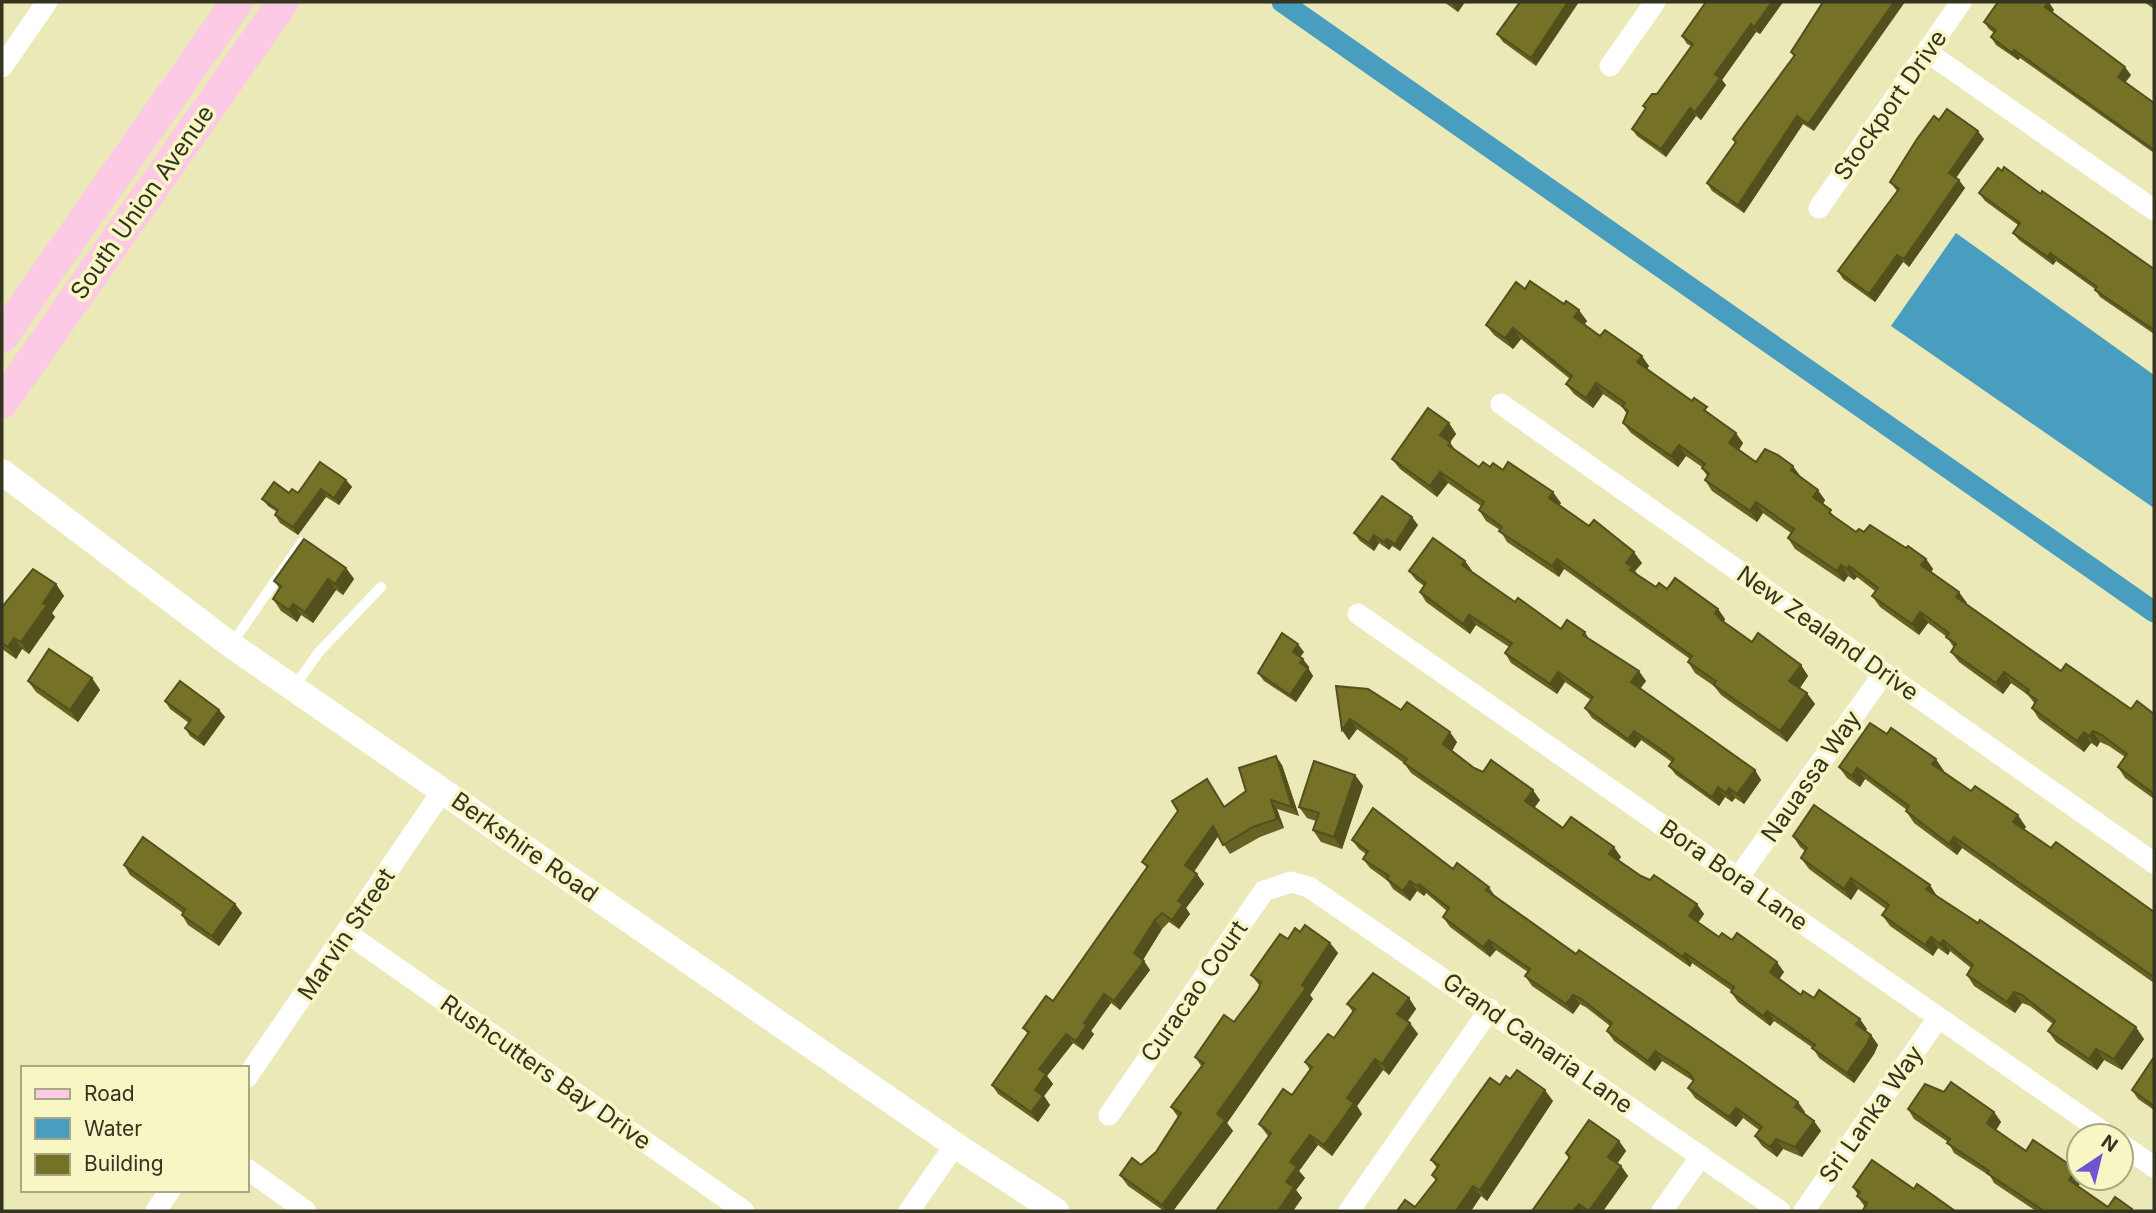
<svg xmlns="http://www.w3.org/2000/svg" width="2156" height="1213" viewBox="0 0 2156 1213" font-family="Inter,sans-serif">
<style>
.water{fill:#499dbf}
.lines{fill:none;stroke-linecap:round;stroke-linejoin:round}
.canal{stroke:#499dbf;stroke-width:21}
.service{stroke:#fff;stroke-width:10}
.minor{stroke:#fff;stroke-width:21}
.tertiary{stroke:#fff;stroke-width:26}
.primary{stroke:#fdcae5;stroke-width:32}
.wall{fill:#656222}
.shaded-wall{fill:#52501c}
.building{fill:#757228;stroke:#52501c;stroke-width:2}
.labels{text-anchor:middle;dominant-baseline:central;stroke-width:7;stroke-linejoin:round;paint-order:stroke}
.street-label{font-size:24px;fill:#353421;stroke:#f7f6c4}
</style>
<rect width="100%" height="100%" fill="#eae9b7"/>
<polygon class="water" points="1956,233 2154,375 2154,508 1891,326"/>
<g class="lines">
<polyline class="canal" points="1282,2 2154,612"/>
<g class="service">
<polyline points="231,645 302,542"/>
<polyline points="293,688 319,652 381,587"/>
</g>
<g class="minor">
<polyline points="1927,52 2154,210"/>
<polyline points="1610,66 1655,2"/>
<polyline points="2,67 47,2"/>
<polyline points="1819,208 1961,2"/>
<polyline points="1501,404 2154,863"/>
<polyline points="1358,614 2109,1136"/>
<polyline points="1738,878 1884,673"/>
<polyline points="347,933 744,1211"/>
<polyline points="247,1077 443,790"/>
<polyline points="1109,1115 1264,891 1291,882 1309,887 1780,1211"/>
<polyline points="2121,1144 2154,1167"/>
<polyline points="247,1169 306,1211"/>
<polyline points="156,1211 170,1190"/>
<polyline points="909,1211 955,1145"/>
<polyline points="1349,1211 1490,1009"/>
<polyline points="1662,1211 1701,1156"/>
<polyline points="1804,1211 1938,1018"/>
</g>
<polyline class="tertiary" points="2,472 231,645 955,1145 1056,1211"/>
<g class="primary">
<polyline points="2,337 237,2"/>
<polyline points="2,403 283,2"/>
</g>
</g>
<g class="wall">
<polygon points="1444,2 1465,2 1458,12"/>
<polygon points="1520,2 1536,66 1503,42 1497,34"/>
<polygon points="1783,2 1760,34 1756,32 1722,80 1726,85 1701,120 1696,116 1666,157 1637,136 1632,129 1646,110 1643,106 1657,94 1691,46 1687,44 1682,36"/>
<polygon points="1823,2 1814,131 1803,124 1744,213 1712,191 1707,183 1735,143 1733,139 1794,57 1791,52"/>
<polygon points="2144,2 2154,2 2154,9"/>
<polygon points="2054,10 2052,12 2131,75 2125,83 2154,103 2154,153 2020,58 2018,60 1996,45 1991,37 1994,33 1989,29 1984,22"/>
<polygon points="1939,120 1984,139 1956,178 1965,188 1909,267 1903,262 1875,302 1843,279 1838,271 1897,191 1890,182"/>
<polygon points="1979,193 2041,194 2154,269 2154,334 2100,297 2095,289 2056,261 2053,265 2019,240 2013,233 2018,225 1985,201"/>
<polygon points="1525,289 1564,304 1587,321 1584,325 1600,336 1649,366 1647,369 1713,416 1743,443 1739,450 1756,462 1801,477 1825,500 1823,504 1837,519 1856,532 1864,532 1906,548 1926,559 1933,569 1931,572 1967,603 1966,604 2061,671 2131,709 2154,714 2154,799 2125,778 2118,767 2125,757 2109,746 2100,742 2097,747 2091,743 2084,752 2039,719 2032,708 2035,704 2028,695 2011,683 2003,694 1959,662 1951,652 1954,648 1947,637 1928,623 1919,635 1880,607 1872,596 1875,591 1857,577 1854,580 1848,576 1844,582 1795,549 1788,538 1791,533 1763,513 1757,522 1712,491 1705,480 1707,476 1702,467 1686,456 1678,467 1631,433 1623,423 1627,414 1622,407 1603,394 1593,408 1574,394 1566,384 1570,379 1521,339 1513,349 1494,335 1486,325"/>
<polygon points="1449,423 1456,434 1450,442 1456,451 1479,467 1490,467 1503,470 1561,503 1559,505 1642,563 1635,571 1638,575 1656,587 1667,589 1718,609 1725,619 1724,622 1752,642 1801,665 1808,676 1800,688 1815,704 1787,742 1721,695 1714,686 1695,673 1688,662 1690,659 1564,569 1559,577 1507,542 1500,530 1486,521 1479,510 1481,506 1448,483 1437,497 1400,469 1392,459"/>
<polygon points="346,480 352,487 339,505 326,497 298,535 280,523 275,515 277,512 268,506 262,499 289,493 298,493"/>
<polygon points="1418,525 1400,551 1392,546 1389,550 1379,543 1374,551 1360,541 1354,533"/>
<polygon points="1465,561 1472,571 1472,572 1515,602 1561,629 1585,632 1589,639 1646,681 1640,688 1755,770 1761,780 1744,804 1735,798 1732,802 1725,797 1719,806 1676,775 1669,766 1672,762 1669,760 1641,740 1635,748 1592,718 1585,708 1591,700 1565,682 1557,694 1511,663 1505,653 1509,647 1476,625 1470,634 1426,602 1420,592 1424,586 1416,580 1409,571"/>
<polygon points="346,568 354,579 343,595 336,590 313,623 301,615 297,622 281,611 273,599 280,589 274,581"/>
<polygon points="56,584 64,596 52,613 55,617 29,654 22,649 16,659 2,649 2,607"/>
<polygon points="1304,652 1300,657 1309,667 1308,668 1313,676 1296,702 1264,681 1258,673"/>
<polygon points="92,678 100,690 78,722 36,692 28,681"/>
<polygon points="1336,686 1401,710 1457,742 1452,751 1474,768 1540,800 1534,808 1563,828 1621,857 1619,860 1641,876 1704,914 1698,922 1719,937 1732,940 1784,972 1779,979 1801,995 1814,998 1867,1029 1865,1031 1871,1035 1878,1045 1874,1054 1854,1083 1819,1058 1813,1048 1774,1021 1770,1026 1738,1002 1731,992 1732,991 1692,963 1690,967 1411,773 1404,763 1357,729 1349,740 1342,730"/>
<polygon points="165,701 219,710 225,717 204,746 190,736 185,728 189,723 170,709"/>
<polygon points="1887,734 1944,771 1943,772 1971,791 2026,827 2024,829 2051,848 2154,912 2154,983 1962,848 1957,855 1914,823 1906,811 1907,810 1865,779 1860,787 1847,778 1839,767"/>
<polygon points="1282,765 1299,816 1277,809 1284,828 1260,837 1230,854 1218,836 1194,872 1204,884 1186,908 1190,914 1179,929 1169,922 1162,929 1143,960 1150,970 1120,1010 1111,1003 1091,1031 1094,1034 1083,1050 1073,1043 1047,1076 1053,1084 1044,1096 1050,1105 1038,1122 998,1094 992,1085 1028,1034 1023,1028 1053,1001 1147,868 1142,862 1207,779 1225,807"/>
<polygon points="1355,775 1363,786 1342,849 1321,842 1313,830 1316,821 1307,818 1299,807"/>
<polygon points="1793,836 1937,896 2144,1039 2122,1070 2104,1060 2097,1070 2056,1042 2048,1031 2053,1024 2030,1006 2022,1003 2015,1013 1974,986 1967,975 1971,968 1950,951 1948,955 1938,948 1933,956 1890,926 1882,915 1886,909 1858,889 1851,900 1809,869 1801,858 1805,851 1800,847"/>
<polygon points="1352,840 1453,869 1489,887 1495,896 1576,954 1805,1112 1804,1114 1814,1121 1821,1131 1802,1157 1783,1149 1777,1157 1762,1146 1755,1136 1759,1130 1743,1118 1736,1127 1695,1098 1688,1088 1693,1081 1662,1061 1655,1071 1614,1041 1607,1031 1610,1026 1587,1008 1580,1004 1573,1014 1532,986 1525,976 1528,972 1496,950 1490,957 1450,927 1443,917 1447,911 1426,893 1424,896 1417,891 1410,901 1393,889 1388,881 1370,868 1363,859 1366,854 1359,849"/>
<polygon points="124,865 235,904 242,913 219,946 188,925 182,915 183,913 130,875"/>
<polygon points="1300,932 1330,943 1338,953 1310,995 1313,999 1227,1123 1233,1131 1173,1211 1164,1211 1128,1186 1120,1175 1141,1165 1156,1152 1178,1117 1171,1107 1202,1067 1195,1057 1234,1022 1258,990 1260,986 1251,975 1288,939"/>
<polygon points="1409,998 1416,1009 1407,1021 1418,1034 1389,1075 1383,1070 1357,1106 1362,1114 1332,1156 1318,1145 1299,1171 1305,1178 1296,1190 1302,1198 1293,1211 1268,1136 1259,1124 1292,1095 1310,1070 1305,1062 1334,1038 1353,1012 1347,1004"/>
<polygon points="2154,1057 2154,1110 2138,1099 2132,1090"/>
<polygon points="1510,1079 1553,1101 1487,1201 1481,1196 1471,1211 1397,1211 1415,1207 1436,1181 1432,1175 1437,1168 1431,1160 1500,1085"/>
<polygon points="1944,1092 1994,1112 2001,1122 1996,1130 2026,1151 2079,1178 2083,1178 2083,1179 2078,1186 2108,1207 2132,1209 2134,1211 2036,1211 1994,1183 1990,1176 1954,1153 1948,1142 1914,1119 1908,1109"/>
<polygon points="1619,1141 1626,1151 1617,1163 1621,1166 1628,1176 1603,1211 1532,1211 1569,1159 1566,1153"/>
<polygon points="1853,1187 1914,1189 1955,1211 1863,1211 1863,1210 1865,1207 1857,1196 1858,1195"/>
</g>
<g class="shaded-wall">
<polygon points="1454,2 1465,2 1458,12 1452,4"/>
<polygon points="1568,2 1579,2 1536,66 1531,58"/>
<polygon points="1772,2 1783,2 1760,34 1754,27"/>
<polygon points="1894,2 1905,2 1814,131 1808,124"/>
<polygon points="2049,2 2054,10 2051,15 2045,7"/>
<polygon points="1751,24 1756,32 1722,80 1726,85 1701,120 1695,112 1715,74"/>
<polygon points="2014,50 2020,58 2018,60 2012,53"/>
<polygon points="2125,67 2131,75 2123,85 2118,77"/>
<polygon points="1690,108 1696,116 1666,157 1661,149"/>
<polygon points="1797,116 1803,124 1744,213 1738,205"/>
<polygon points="1978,131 1984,139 1954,180 1949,173"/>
<polygon points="1959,180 1965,188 1909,267 1904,259"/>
<polygon points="2050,253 2056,261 2053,265 2048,257"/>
<polygon points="1897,255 1903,262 1875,302 1869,294"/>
<polygon points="1579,310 1587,321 1582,328 1574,317"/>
<polygon points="1513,328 1521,339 1513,349 1505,338"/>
<polygon points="1642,356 1649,366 1644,373 1637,362"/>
<polygon points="1596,383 1603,394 1593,408 1586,398"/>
<polygon points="1449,423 1456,434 1448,445 1440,435"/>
<polygon points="1736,433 1743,443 1736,454 1729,443"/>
<polygon points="1679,445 1686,456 1678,467 1671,456"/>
<polygon points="1793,466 1801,477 1791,470"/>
<polygon points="1440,472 1448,483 1437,497 1430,486"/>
<polygon points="346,480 352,487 339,505 334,498"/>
<polygon points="321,489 326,497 298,535 293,527"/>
<polygon points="1818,490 1825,500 1821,507 1813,497"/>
<polygon points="1553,492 1561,503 1556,509 1549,498"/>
<polygon points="1756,502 1763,513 1757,522 1750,511"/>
<polygon points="1412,517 1418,525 1400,551 1395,544"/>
<polygon points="1374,535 1379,543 1374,551 1369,543"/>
<polygon points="1387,539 1392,546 1389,550 1384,542"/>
<polygon points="1634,552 1642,563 1635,571 1640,577 1638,580 1626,563"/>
<polygon points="1557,559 1564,569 1559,577 1552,566"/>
<polygon points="1926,559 1933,569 1929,576 1921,565"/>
<polygon points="1465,561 1472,571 1469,575 1462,565"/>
<polygon points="1841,565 1848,576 1844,582 1837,571"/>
<polygon points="1849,566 1857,577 1854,580 1847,569"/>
<polygon points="346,568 354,579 343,595 335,584"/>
<polygon points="328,579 336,590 313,623 305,612"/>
<polygon points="56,584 64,596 52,613 55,617 29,654 21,642 43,603"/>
<polygon points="1959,592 1967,603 1963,608 1956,597"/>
<polygon points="293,604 301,615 297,622 289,610"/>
<polygon points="1718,609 1725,619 1722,624 1715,613"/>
<polygon points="1920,612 1928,623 1919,635 1912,624"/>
<polygon points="1469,615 1476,625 1470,634 1463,624"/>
<polygon points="14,638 22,649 16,659 8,647"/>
<polygon points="1298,644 1304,652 1298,660 1293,652"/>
<polygon points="1303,659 1309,667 1306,671 1300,663"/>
<polygon points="1801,665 1808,676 1797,692 1789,681"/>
<polygon points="1308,668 1313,676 1296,702 1290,695"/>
<polygon points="1639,671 1646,681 1638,692 1631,682"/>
<polygon points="1558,672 1565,682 1557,694 1550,684"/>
<polygon points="2004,672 2011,683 2003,694 1996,683"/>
<polygon points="92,678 100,690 78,722 70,710"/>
<polygon points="1807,693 1815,704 1787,742 1780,731"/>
<polygon points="219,710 225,717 204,746 198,738"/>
<polygon points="1350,719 1357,729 1349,740 1342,730"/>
<polygon points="1634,731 1641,740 1635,748 1628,739"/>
<polygon points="2093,731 2100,742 2097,747 2089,736"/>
<polygon points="1450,732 1457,742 1450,754 1443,744"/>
<polygon points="2084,732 2091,743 2084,752 2077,741"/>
<polygon points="1276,756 1282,765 1299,816 1292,807"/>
<polygon points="1936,759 1944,771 1940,775 1932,764"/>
<polygon points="1857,768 1865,779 1860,787 1852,776"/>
<polygon points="1755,770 1761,780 1744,804 1737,794"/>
<polygon points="1355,775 1363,786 1342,849 1334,837"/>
<polygon points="1718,787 1725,797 1719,806 1712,797"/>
<polygon points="1729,788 1735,798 1732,802 1726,793"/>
<polygon points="1533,790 1540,800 1532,811 1525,801"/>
<polygon points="1271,800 1277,809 1284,828 1277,819"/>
<polygon points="2018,815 2026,827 2021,833 2013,822"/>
<polygon points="1213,826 1219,835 1191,875 1185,865"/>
<polygon points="1954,837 1962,848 1957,855 1949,844"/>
<polygon points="1614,847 1621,857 1616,863 1609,854"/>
<polygon points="1197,874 1204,884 1186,908 1190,914 1179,929 1172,920 1178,901"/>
<polygon points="1851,878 1858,889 1851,900 1844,889"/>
<polygon points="1410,881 1417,891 1410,901 1403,891"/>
<polygon points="1419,884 1426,893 1424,896 1417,886"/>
<polygon points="1930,885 1937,896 1934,900 1926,889"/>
<polygon points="235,904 242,913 219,946 212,936"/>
<polygon points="1697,904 1704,914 1696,926 1689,916"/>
<polygon points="1155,920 1162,929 1141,963 1134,953"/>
<polygon points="1931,937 1938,948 1933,956 1925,945"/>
<polygon points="1489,940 1496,950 1490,957 1483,947"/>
<polygon points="1943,940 1950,951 1948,955 1940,944"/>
<polygon points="1330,943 1338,953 1310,995 1313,999 1227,1123 1233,1131 1173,1211 1167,1211 1162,1205 1217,1114"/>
<polygon points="1685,953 1692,963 1690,967 1683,957"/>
<polygon points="1144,961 1150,970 1120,1010 1114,1001"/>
<polygon points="1777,962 1784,972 1777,982 1770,972"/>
<polygon points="2014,992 2022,1003 2015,1013 2007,1002"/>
<polygon points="1104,994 1111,1003 1091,1031 1094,1034 1083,1050 1076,1041 1084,1023"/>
<polygon points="1573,995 1580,1004 1573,1014 1566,1004"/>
<polygon points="1409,998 1416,1009 1405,1025 1397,1014"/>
<polygon points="1767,1011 1774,1021 1770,1026 1763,1016"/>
<polygon points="1860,1019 1867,1029 1863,1034 1856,1024"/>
<polygon points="1410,1023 1418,1034 1389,1075 1382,1064"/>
<polygon points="2136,1027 2144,1039 2122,1070 2114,1059"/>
<polygon points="1066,1034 1073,1043 1047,1076 1053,1084 1044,1096 1050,1105 1038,1122 1031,1112 1039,1069"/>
<polygon points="1871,1035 1878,1045 1874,1054 1854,1083 1847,1073"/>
<polygon points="2096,1049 2104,1060 2097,1070 2089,1059"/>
<polygon points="1655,1051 1662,1061 1655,1071 1648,1061"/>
<polygon points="1375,1059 1383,1070 1357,1106 1362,1114 1332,1156 1324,1145 1347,1098"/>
<polygon points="1545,1090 1553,1101 1487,1201 1480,1190"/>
<polygon points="1798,1102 1805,1112 1801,1117 1795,1107"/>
<polygon points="1736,1108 1743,1118 1736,1127 1729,1117"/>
<polygon points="1994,1112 2001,1122 1994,1133 1987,1123"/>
<polygon points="1814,1121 1821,1131 1802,1157 1795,1147"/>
<polygon points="1310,1135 1318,1145 1299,1171 1305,1178 1296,1190 1302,1198 1293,1211 1278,1211 1286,1182 1290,1162"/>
<polygon points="1776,1139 1783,1149 1777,1157 1770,1147"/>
<polygon points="1619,1141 1626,1151 1615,1167 1608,1157"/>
<polygon points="1621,1166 1628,1176 1603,1211 1589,1211"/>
<polygon points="2076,1169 2079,1173 2079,1178 2083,1178 2083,1179 2076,1190 2069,1180"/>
<polygon points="1473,1186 1481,1196 1471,1211 1456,1211"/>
<polygon points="1579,1204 1584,1211 1573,1211"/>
</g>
<g class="building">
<polygon points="1520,2 1568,2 1531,58 1497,34"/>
<polygon points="1706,2 1772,2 1754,27 1751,24 1715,74 1720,78 1695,112 1690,108 1661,149 1632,129 1646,108 1643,106 1652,94 1657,94 1693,44 1682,36"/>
<polygon points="1823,2 1894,2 1808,124 1797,116 1738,205 1707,183 1736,142 1733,139 1795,55 1791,52"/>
<polygon points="1998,2 2048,2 2045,7 2125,67 2118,77 2154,103 2154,150 2014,50 2012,53 1991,37 1996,30 1984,22"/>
<polygon points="1947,109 1978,131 1949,173 1959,180 1904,259 1897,255 1869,294 1838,271 1899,189 1890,182 1917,139 1934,116 1939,120"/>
<polygon points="2004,167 2041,194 2042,191 2154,269 2154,330 2095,290 2097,287 2050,253 2048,257 2013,233 2020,223 1979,193 1998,168 2002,171"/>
<polygon points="1530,281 1564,304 1566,301 1579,310 1574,317 1600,336 1605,330 1642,356 1637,362 1692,401 1694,398 1707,407 1704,410 1736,433 1729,443 1756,462 1765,449 1778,455 1793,466 1791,470 1818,490 1813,497 1831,510 1829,513 1856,532 1859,529 1864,532 1870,525 1906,548 1908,546 1926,559 1921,565 1959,592 1956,597 2061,671 2066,664 2131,709 2137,701 2154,714 2154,794 2118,767 2127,754 2102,735 2093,731 2089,736 2084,732 2077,741 2032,708 2037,700 2027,693 2029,690 2004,672 1996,683 1951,652 1956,644 1946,637 1949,633 1920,612 1912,624 1872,596 1878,588 1849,566 1847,569 1841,565 1837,571 1788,538 1794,529 1756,502 1750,511 1705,480 1709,474 1702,468 1705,464 1679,445 1671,456 1623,423 1628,411 1622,406 1625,403 1596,383 1586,398 1566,384 1572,376 1513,328 1505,338 1486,325 1516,282 1525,289"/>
<polygon points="1428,408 1449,423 1440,435 1450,442 1448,445 1479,467 1483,462 1490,467 1493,463 1503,470 1508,462 1553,492 1549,498 1589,526 1594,520 1634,552 1626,563 1632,567 1630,570 1656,587 1659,583 1667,589 1675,578 1718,609 1715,613 1721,620 1752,642 1758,633 1801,665 1789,681 1807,693 1780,731 1714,685 1716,681 1688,662 1692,656 1557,559 1552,566 1499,531 1502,527 1479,510 1484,502 1440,472 1430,486 1392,459"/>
<polygon points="320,462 346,480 334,498 321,489 293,527 275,515 278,510 262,499 274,482 289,493 292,489 298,493"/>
<polygon points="1382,496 1412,517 1395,544 1387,539 1384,542 1374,535 1369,543 1354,533"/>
<polygon points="1433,538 1465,561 1462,565 1515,602 1518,598 1561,629 1567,620 1585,632 1583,635 1639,671 1631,682 1755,770 1737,794 1729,788 1726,793 1718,787 1712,797 1669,766 1674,759 1662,750 1634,731 1628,739 1585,708 1593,697 1558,672 1550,684 1505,653 1512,643 1469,615 1463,624 1420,592 1426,583 1409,571"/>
<polygon points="304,539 346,568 335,584 328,579 305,612 293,604 289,610 273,599 281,586 274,581"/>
<polygon points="33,569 56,584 43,603 47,605 21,642 14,638 8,647 2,643 2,607"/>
<polygon points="1282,633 1298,644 1293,652 1303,659 1300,663 1308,668 1290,695 1258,673"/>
<polygon points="49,649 92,678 70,710 28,681"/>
<polygon points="180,681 219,710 198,738 185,728 191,720 165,701"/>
<polygon points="1336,686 1368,689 1401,710 1407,702 1450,732 1443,744 1474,768 1483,772 1491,760 1533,790 1525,801 1563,828 1571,817 1614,847 1609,854 1641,876 1650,880 1654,875 1697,904 1689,916 1719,937 1722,933 1732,940 1737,933 1777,962 1770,972 1801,995 1803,991 1814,998 1819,990 1860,1019 1856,1024 1871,1035 1867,1044 1847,1073 1812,1048 1815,1045 1767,1011 1763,1016 1731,992 1734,987 1685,953 1683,957 1404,763 1407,759 1350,719 1342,730"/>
<polygon points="1870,723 1887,734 1891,728 1936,759 1932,764 1971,791 1975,786 2018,815 2013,822 2051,848 2056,842 2154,912 2154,977 1954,837 1949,844 1906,811 1909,806 1857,768 1852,776 1839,767"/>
<polygon points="1276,756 1292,807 1271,800 1277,819 1253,827 1223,845 1213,826 1185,865 1197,874 1178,901 1183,904 1172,920 1162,913 1155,920 1134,953 1144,961 1114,1001 1104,994 1084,1023 1087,1025 1076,1041 1066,1034 1039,1069 1046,1074 1035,1090 1043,1096 1031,1112 992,1085 1029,1032 1023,1028 1046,996 1053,1001 1148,866 1142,862 1178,811 1172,801 1207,779 1224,807 1246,791 1239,768"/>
<polygon points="1314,761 1355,775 1334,837 1313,830 1319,813 1299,807"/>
<polygon points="1814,805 1930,885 1926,889 1978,923 1980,920 2136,1027 2114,1059 2096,1049 2089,1059 2048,1031 2055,1021 2022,995 2014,992 2007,1002 1967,975 1973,965 1943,940 1940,944 1931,937 1925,945 1882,915 1889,905 1851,878 1844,889 1801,858 1807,848 1793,836"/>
<polygon points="1373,808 1453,869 1457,863 1489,887 1486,890 1576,954 1579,950 1743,1063 1798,1102 1795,1107 1814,1121 1795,1147 1776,1139 1770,1147 1755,1136 1762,1127 1736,1108 1729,1117 1688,1088 1694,1080 1689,1073 1655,1051 1648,1061 1607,1031 1612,1023 1580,998 1573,995 1566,1004 1525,976 1530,969 1489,940 1483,947 1443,917 1449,908 1419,884 1417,886 1410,881 1403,891 1387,879 1389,876 1363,859 1368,851 1352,840"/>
<polygon points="143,837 235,904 212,936 182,915 185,909 124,865"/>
<polygon points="1305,925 1330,943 1302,985 1306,988 1217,1114 1225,1120 1162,1205 1120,1175 1132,1158 1141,1165 1156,1152 1181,1113 1171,1107 1204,1063 1195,1057 1224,1015 1234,1022 1258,990 1261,982 1251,975 1280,934 1288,939 1295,928 1300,932"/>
<polygon points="1373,973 1409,998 1397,1014 1410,1023 1382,1064 1375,1059 1347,1098 1354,1103 1324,1145 1310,1135 1290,1162 1297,1167 1286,1182 1294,1187 1278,1211 1216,1211 1271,1133 1259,1124 1283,1089 1292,1095 1312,1067 1305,1062 1328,1034 1334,1038 1355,1009 1347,1004"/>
<polygon points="2154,1057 2154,1106 2132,1090"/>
<polygon points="1517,1070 1545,1090 1480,1190 1473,1186 1456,1211 1397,1211 1405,1200 1415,1207 1437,1179 1432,1175 1439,1165 1431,1160 1490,1078 1500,1085 1506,1076 1510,1079"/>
<polygon points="1951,1082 1994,1112 1987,1123 1993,1128 2026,1151 2033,1140 2076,1169 2069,1180 2108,1207 2115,1197 2132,1209 2131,1211 2044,1211 1987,1173 1989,1171 1947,1143 1950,1139 1908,1109 1925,1084 1944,1092"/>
<polygon points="1589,1120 1619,1141 1608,1157 1621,1166 1589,1211 1579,1204 1573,1211 1532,1211 1570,1157 1566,1153"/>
<polygon points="1872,1160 1914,1189 1917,1184 1955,1211 1864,1211 1863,1210 1867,1203 1857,1196 1860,1192 1853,1187"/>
</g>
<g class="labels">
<g class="street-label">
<text transform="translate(1890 105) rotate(-55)">Stockport Drive</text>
<text transform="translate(142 202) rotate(-55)">South Union Avenue</text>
<text transform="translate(1828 633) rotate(35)">New Zealand Drive</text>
<text transform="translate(1811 776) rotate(-55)">Nauassa Way</text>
<text transform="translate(525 847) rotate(35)">Berkshire Road</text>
<text transform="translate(1734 875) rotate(35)">Bora Bora Lane</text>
<text transform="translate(346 934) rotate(-56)">Marvin Street</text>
<text transform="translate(1194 991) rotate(-55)">Curacao Court</text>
<text transform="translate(1538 1043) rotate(35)">Grand Canaria Lane</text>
<text transform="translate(546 1072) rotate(35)">Rushcutters Bay Drive</text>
<text transform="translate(1871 1114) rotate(-55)">Sri Lanka Way</text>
</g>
</g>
<rect width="2156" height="1213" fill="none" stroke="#353421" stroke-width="7"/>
<rect x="21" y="1066" width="228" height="126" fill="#f7f6c4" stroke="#a9a883" stroke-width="2"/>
<rect x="35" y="1089" width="35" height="10" fill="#fdcae5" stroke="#a9a883" stroke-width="2"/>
<text x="84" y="1101" font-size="21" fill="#353421">Road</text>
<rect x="35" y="1118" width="35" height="21" fill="#499dbf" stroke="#a9a883" stroke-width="2"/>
<text x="84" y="1136" font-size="21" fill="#353421">Water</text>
<rect x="35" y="1154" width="35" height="21" fill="#757228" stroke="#a9a883" stroke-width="2"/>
<text x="84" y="1171" font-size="21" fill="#353421">Building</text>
<g transform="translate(2100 1157) rotate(35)"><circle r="33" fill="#f7f6c4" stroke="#a9a883" stroke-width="2"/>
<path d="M0-5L12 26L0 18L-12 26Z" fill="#6d57d0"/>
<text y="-10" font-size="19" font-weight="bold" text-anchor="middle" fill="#353421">N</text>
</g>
</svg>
